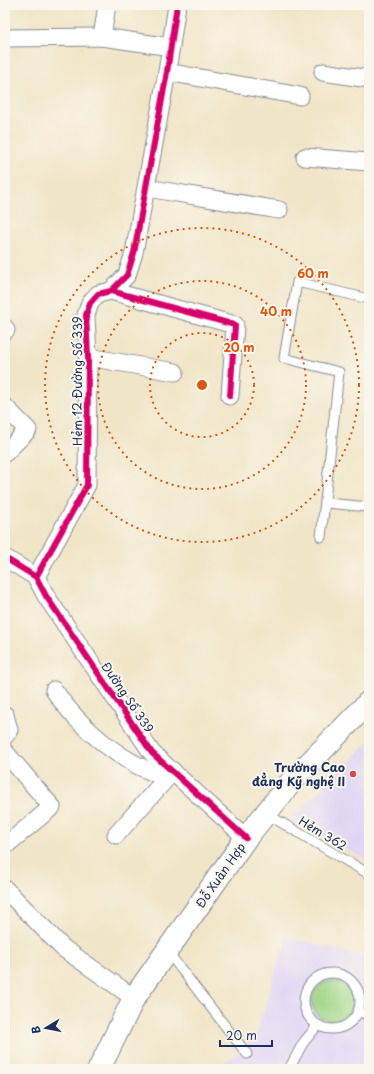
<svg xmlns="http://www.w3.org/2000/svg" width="374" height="1074" viewBox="0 0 374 1074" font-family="'Playpen Sans',sans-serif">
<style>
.built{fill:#dfd4f5}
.green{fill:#9ed586;stroke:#5c8272}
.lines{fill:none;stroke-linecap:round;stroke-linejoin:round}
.service-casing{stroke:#868a93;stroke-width:11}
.minor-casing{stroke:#868a93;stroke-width:19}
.secondary-casing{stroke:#868a93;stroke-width:24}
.service{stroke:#fff;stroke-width:9}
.minor{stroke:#fff;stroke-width:17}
.secondary{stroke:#fff;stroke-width:22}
.cycleway-casing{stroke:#fbf7ec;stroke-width:8}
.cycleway{stroke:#d6006c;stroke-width:6}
.ring{fill:none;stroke:#de5710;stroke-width:2;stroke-dasharray:2 4}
.poi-dot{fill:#d1495b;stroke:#fbf7ec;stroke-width:1.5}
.labels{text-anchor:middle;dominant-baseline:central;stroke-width:4;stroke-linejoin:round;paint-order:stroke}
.street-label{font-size:12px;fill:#1b2f5e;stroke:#fbf7ec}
.poi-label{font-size:12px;font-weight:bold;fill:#1b2f5e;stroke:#fbf7ec;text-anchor:end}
.centre{fill:#de5710;stroke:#fbf7ec;stroke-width:2}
.ring-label{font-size:12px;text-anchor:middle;font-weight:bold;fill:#de5710;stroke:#fbf7ec;stroke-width:4;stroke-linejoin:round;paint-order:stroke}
</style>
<rect width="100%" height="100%" fill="#fbf7ec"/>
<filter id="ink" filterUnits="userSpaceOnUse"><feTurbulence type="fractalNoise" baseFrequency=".025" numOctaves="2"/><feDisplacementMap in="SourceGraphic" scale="8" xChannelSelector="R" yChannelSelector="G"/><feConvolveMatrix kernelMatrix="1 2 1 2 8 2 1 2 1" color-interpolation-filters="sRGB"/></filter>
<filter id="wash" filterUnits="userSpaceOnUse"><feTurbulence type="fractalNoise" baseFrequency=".012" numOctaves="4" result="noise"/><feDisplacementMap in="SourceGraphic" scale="16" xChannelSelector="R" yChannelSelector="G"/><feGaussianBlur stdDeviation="0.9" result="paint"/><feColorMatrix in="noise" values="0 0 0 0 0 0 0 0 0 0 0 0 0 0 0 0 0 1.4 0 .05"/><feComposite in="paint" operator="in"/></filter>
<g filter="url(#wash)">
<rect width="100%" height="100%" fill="#f1e5c8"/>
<g class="built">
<polygon points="369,741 369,861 289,819 303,808"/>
<polygon points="286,937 369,958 369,1069 217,1069 255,1039"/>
</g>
<circle class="green" cx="332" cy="1001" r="20"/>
</g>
<g filter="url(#ink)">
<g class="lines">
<g class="service-casing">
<g id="service">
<polyline points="326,503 369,507"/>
<polyline points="321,537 339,372 284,358 297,282 369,299"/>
<polyline points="265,813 369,874"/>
<polyline points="167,951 247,1054"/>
<circle cx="332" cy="1001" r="28"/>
<polyline points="358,1011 369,1016"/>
<polyline points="289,1069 303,1043 318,1025"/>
</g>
</g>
<g class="minor-casing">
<g id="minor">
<polyline points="102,37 107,5"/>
<polyline points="5,38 102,37 171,47"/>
<polyline points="167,72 300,96"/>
<polyline points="323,72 369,79"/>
<polyline points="305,157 369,162"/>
<polyline points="147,188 279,210"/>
<polyline points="111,291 235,325 230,396"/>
<polyline points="5,328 6,330"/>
<polyline points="88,357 175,372"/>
<polyline points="5,407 28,430 5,453"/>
<polyline points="5,558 36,577 46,596 152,753 246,838"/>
<polyline points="36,577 87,485 88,357 86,315 90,303 98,294 111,291 127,275 134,253 167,72 177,5"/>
<path d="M54,690c24,37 71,76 113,87"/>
<polyline points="5,715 9,730 5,736"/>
<polyline points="5,752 52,807 5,846"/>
<polyline points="116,835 173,771"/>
<polyline points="5,889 63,948 134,998"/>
</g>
</g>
<g class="secondary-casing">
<polyline id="secondary" points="99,1069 134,998 246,838 291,782 369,702"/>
</g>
<use href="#service" class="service"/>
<use href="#minor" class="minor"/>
<use href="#secondary" class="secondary"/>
<g class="cycleway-casing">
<g id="cycleway">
<polyline points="111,291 235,325 230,396"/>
<polyline points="5,558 36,577 46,596 152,753 246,838"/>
<polyline points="36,577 87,485 88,357 86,315 90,303 98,294 111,291 127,275 134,253 167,72 177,5"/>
</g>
</g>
<use href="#cycleway" class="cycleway"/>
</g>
</g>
<g class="ring">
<circle cx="202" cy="385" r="52"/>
<circle cx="202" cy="385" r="104"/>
<circle cx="202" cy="385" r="157"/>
</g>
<circle class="poi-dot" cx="353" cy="774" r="4"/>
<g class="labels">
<g class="street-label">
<text transform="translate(77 381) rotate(-90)">Hẻm 12 Đường Số 339</text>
<text transform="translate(128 697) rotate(56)">Đường Số 339</text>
<text transform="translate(323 833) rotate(31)">Hẻm 362</text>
<text transform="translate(220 875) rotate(-55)">Đỗ Xuân Hợp</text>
</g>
<g class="poi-label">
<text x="345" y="767">Trường Cao<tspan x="345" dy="14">đẳng Kỹ nghệ II</tspan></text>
</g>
</g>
<circle cx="202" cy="385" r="6" class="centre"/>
<g class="ring-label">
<text x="313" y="278">60 m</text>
<text x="276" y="316">40 m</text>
<text x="239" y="352">20 m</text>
</g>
<rect width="374" height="1074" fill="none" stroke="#fbf7ec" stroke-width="20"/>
<g transform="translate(46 1028) rotate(260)" stroke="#fbf7ec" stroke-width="3" paint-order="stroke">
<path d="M0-3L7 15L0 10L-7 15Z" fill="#1b2f5e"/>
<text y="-6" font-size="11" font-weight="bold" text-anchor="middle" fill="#1b2f5e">B</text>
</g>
<path d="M220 1040v6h52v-6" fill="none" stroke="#1b2f5e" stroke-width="2"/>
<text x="226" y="1040" font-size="12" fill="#1b2f5e" stroke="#fbf7ec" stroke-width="3" paint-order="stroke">20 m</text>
</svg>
